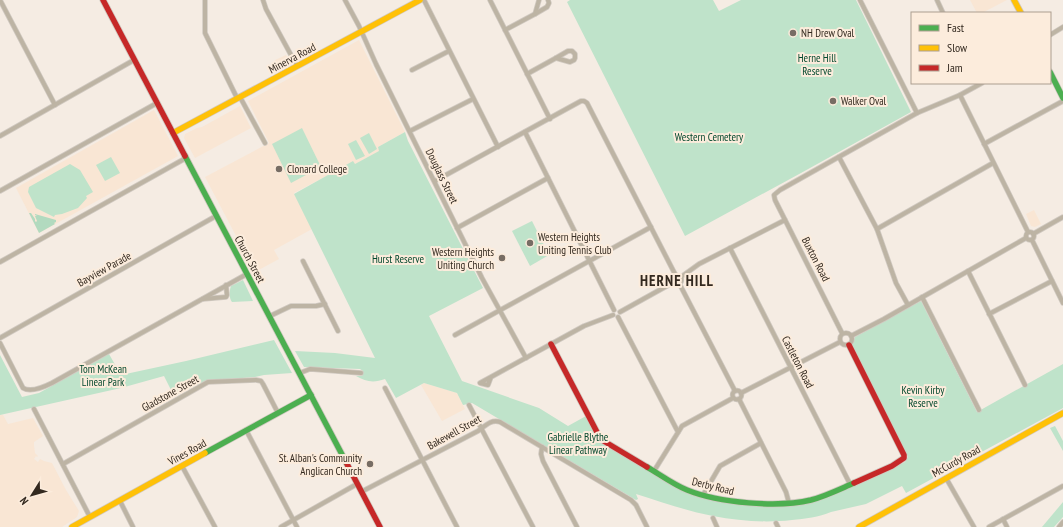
<svg xmlns="http://www.w3.org/2000/svg" width="1063" height="527" viewBox="0 0 1063 527" font-family="'PT Sans Narrow',sans-serif">
<style>
.built{fill:#f9e6d4}
.green{fill:#bfe3ca}
.forest{fill:#b2dabf}
.lines{fill:none;stroke-linecap:round;stroke-linejoin:round}
.street-casing{stroke:#d0c9c1;stroke-width:5.5}
.fast-casing{stroke:#d0c9c1;stroke-width:7}
.slow-casing{stroke:#d0c9c1;stroke-width:7}
.jam-casing{stroke:#d0c9c1;stroke-width:7}
.street{stroke:#bdb4a4;stroke-width:4}
.fast{stroke:#4caf50;stroke-width:5.5}
.slow{stroke:#ffc107;stroke-width:5.5}
.jam{stroke:#c62828;stroke-width:5.5}
.poi-dot{fill:#776d64;stroke:#fcecdc;stroke-width:1.5}
.labels{text-anchor:middle;dominant-baseline:central;stroke-width:4;stroke-linejoin:round;paint-order:stroke}
.poi-label{font-size:11px;fill:#33291f;stroke:#fcecdc;text-anchor:start}
.street-label{font-size:11px;fill:#33291f;stroke:#fcecdc}
.park-label{font-size:11px;fill:#03482d;stroke:#fcecdc}
.district-label{font-size:15px;font-weight:bold;letter-spacing:1px;fill:#33291f;stroke:#fcecdc}
</style>
<rect width="100%" height="100%" fill="#f5ece3"/>
<g class="built">
<polygon points="970,0 1007,0 982,13 977,13"/>
<polygon points="359,40 405,132 378,147 380,151 355,164 353,162 294,193 312,229 274,250 279,259 255,272 205,177 269,143 248,101"/>
<polygon points="286,55 291,65 280,71 275,60"/>
<polygon points="240,106 251,128 195,158 184,138 185,134 197,128 202,127"/>
<polygon points="154,110 178,156 39,233 16,188"/>
<polygon points="1034,210 1041,224 1035,227 1031,226 1026,214"/>
<polygon points="424,383 457,393 465,409 442,421 421,385"/>
<polygon points="0,415 3,415 8,424 33,418 43,436 34,442 34,445 35,453 38,456 37,457 36,456 34,459 38,462 40,459 44,461 52,463 66,490 79,511 77,517 62,527 0,527"/>
</g>
<g class="green">
<polygon points="570,0 713,0 719,11 741,0 856,0 911,112 801,173 685,236 567,2"/>
<polygon points="302,128 321,167 291,183 272,144"/>
<path d="M405,132l3,9 75,147 -54,28 33,65 77,27 29,18 18,-10 15,27 84,49 23,7 102,4 15,-5 62,-27 18,-9 3,-5 -56,-112 3,-8 66,-36 56,111 86,-48v44l-157,85 -4,-7 -36,18 -35,8c-12,5 -26,7 -39,8 -27,3 -53,1 -79,-4 -26,-5 -52,-14 -77,-22l2,5 -2,1 -164,-97 -9,2 -6,-12 -33,-10 -28,15 -11,-19c-11,4 -19,3 -29,-3h5l2,-1v-4l-3,-2 -56,-2 -9,-16 40,2 40,5 -81,-164 59,-33 2,3 24,-13 -1,-4z"/>
<polygon points="369,133 377,149 369,154 360,138"/>
<polygon points="356,140 365,156 356,160 348,144"/>
<polygon points="111,157 120,173 105,181 96,165"/>
<polygon points="70,164 80,170 93,192 86,196 87,198 78,208 62,214 55,215 54,217 36,208 28,192 29,187"/>
<polygon points="532,221 549,255 530,266 512,231"/>
<path d="M243,280l10,21 -21,1c-3,-4 -3,-10 -1,-16z"/>
<polygon points="274,340 292,373 264,375 255,377 205,381 174,396 164,376 121,388 0,415 0,355 22,397 39,393 109,354 121,375 186,361"/>
<polygon points="1055,426 1063,441 1063,451 1050,428"/>
<polygon points="1063,502 1063,517 1054,527 1042,527"/>
</g>
<polygon class="forest" points="29,213 31,213 35,219 35,221 36,222 37,221 35,216 37,216 35,215 35,214 56,220 56,222 54,223 55,224 39,233"/>
<g class="lines">
<g class="street-casing">
<g id="street">
<polyline points="0,0 55,105"/>
<polyline points="205,0 205,33 237,98"/>
<polyline points="263,0 266,9 297,66"/>
<polyline points="345,0 359,26 376,64 482,278 526,358"/>
<polyline points="424,0 498,147"/>
<polyline points="490,0 550,119"/>
<polyline points="539,0 535,14 547,7 549,3 548,0"/>
<polyline points="860,0 917,113"/>
<polyline points="937,0 943,13"/>
<polyline points="505,30 535,14"/>
<polyline points="1050,35 1063,27"/>
<polygon points="568,51 572,51 575,54 575,58 574,60 570,62 556,58"/>
<polyline points="412,70 449,51"/>
<polyline points="527,74 556,58"/>
<polyline points="960,95 1028,232"/>
<polyline points="240,97 265,143"/>
<polyline points="410,131 473,99"/>
<polyline points="525,132 614,310"/>
<polyline points="0,136 134,60"/>
<polyline points="984,144 1063,101"/>
<polyline points="839,157 877,229 896,283 908,305"/>
<polyline points="435,181 581,101 584,101 587,103 676,276"/>
<polyline points="0,191 157,103"/>
<polyline points="457,228 548,178"/>
<polyline points="877,229 993,163"/>
<circle cx="1030" cy="236" r="4"/>
<polyline points="1033,234 1063,217"/>
<polyline points="1032,240 1063,303"/>
<polyline points="730,248 850,484"/>
<polyline points="303,261 338,331"/>
<polyline points="0,262 186,158"/>
<polyline points="968,271 1025,385"/>
<circle cx="677" cy="280" r="4.5"/>
<polyline points="681,277 699,264 785,220"/>
<polyline points="679,283 735,391"/>
<polyline points="922,297 979,410"/>
<polyline points="203,299 226,297 227,295 226,285"/>
<polyline points="620,312 674,282"/>
<polyline points="989,314 1052,281"/>
<polyline points="270,316 291,306 316,306 325,304"/>
<polyline points="618,317 678,432"/>
<circle cx="846" cy="339" r="6"/>
<polyline points="842,333 775,200 774,195 780,190 917,113 960,95 982,83"/>
<polyline points="455,335 651,227"/>
<polyline points="851,336 884,319 1026,238"/>
<polyline points="0,338 216,216"/>
<path d="M0,343l23,45c8,5 21,-1 29,-5l195,-109"/>
<polyline points="300,373 310,369 361,373"/>
<polyline points="491,377 480,383 488,385 491,377 584,326 613,315"/>
<polyline points="385,388 457,527"/>
<circle cx="737" cy="395" r="4.5"/>
<polyline points="741,393 840,342"/>
<polyline points="739,399 786,492 789,503"/>
<polyline points="469,405 533,527"/>
<polyline points="34,409 90,517"/>
<polyline points="246,430 297,527"/>
<polyline points="542,447 541,454 543,461 577,527"/>
<polyline points="63,464 208,382 256,380 261,381 263,384 278,413"/>
<polyline points="182,466 215,527"/>
<polyline points="654,471 682,426 733,398"/>
<polyline points="946,478 974,527"/>
<path d="M361,492l117,-61c7,-5 13,-12 22,-9l131,78 5,5 11,22"/>
<polyline points="703,495 720,466 761,443"/>
<polyline points="120,501 133,527"/>
<polyline points="713,518 717,527"/>
<polyline points="1003,519 1007,527"/>
<polyline points="776,523 778,527"/>
<polyline points="281,527 357,484"/>
<polyline points="989,527 1063,486"/>
<polyline points="1059,527 1063,522"/>
</g>
</g>
<g class="fast-casing">
<g id="fast">
<polyline points="1050,72 1063,98"/>
<polyline points="185,156 347,464"/>
<polyline points="205,453 311,395"/>
<path d="M647,467c12,7 27,18 40,23 32,13 91,18 124,10 15,-4 29,-11 43,-17"/>
</g>
</g>
<g class="slow-casing">
<g id="slow">
<polyline points="1014,0 1021,13"/>
<polyline points="173,133 420,0"/>
<polyline points="72,527 205,453"/>
<polyline points="859,527 1063,413"/>
</g>
</g>
<g class="jam-casing">
<g id="jam">
<polyline points="103,0 185,156"/>
<polyline points="551,344 599,436 602,440 647,467"/>
<polyline points="849,345 904,455 904,458 892,466 854,483"/>
<polyline points="347,464 380,527"/>
</g>
</g>
<use href="#street" class="street"/>
<use href="#fast" class="fast"/>
<use href="#slow" class="slow"/>
<use href="#jam" class="jam"/>
</g>
<g class="poi-dot">
<circle cx="793" cy="33" r="4"/>
<circle cx="833" cy="101" r="4"/>
<circle cx="279" cy="169" r="4"/>
<circle cx="530" cy="243" r="4"/>
<circle cx="502" cy="258" r="4"/>
<circle cx="370" cy="464" r="4"/>
</g>
<g class="labels">
<g class="poi-label">
<text x="801" y="33">NH Drew Oval</text>
<text x="841" y="101">Walker Oval</text>
<text x="287" y="169">Clonard College</text>
<text x="538" y="237">Western Heights<tspan x="538" dy="13">Uniting Tennis Club</tspan></text>
<text x="494" y="252" text-anchor="end">Western Heights<tspan x="494" dy="13">Uniting Church</tspan></text>
<text x="362" y="458" text-anchor="end">St. Alban's Community<tspan x="362" dy="13">Anglican Church</tspan></text>
</g>
<g class="street-label">
<text transform="translate(292 58) rotate(-28)">Minerva Road</text>
<text transform="translate(442 176) rotate(64)">Douglass Street</text>
<text transform="translate(250 259) rotate(62)">Church Street</text>
<text transform="translate(816 259) rotate(63)">Buxton Road</text>
<text transform="translate(104 269) rotate(-29)">Bayview Parade</text>
<text transform="translate(798 362) rotate(63)">Castleton Road</text>
<text transform="translate(170 393) rotate(-29)">Gladstone Street</text>
<text transform="translate(454 432) rotate(-29)">Bakewell Street</text>
<text transform="translate(187 452) rotate(-29)">Vines Road</text>
<text transform="translate(956 461) rotate(-29)">McCurdy Road</text>
<text transform="translate(713 486) rotate(14)">Derby Road</text>
</g>
<g class="park-label">
<text x="817" y="58">Herne Hill<tspan x="817" dy="13">Reserve</tspan></text>
<text x="709" y="137">Western Cemetery</text>
<text x="398" y="259">Hurst Reserve</text>
<text x="103" y="369">Tom McKean<tspan x="103" dy="13">Linear Park</tspan></text>
<text x="923" y="390">Kevin Kirby<tspan x="923" dy="13">Reserve</tspan></text>
<text x="578" y="437">Gabrielle Blythe<tspan x="578" dy="13">Linear Pathway</tspan></text>
</g>
<g class="district-label">
<text x="677" y="280">HERNE HILL</text>
</g>
</g>
<rect x="911" y="12" width="140" height="72" fill="#fcecdc" stroke="#ac9e90"/>
<rect x="919" y="25" width="20" height="6" fill="#4caf50" stroke="#ac9e90"/>
<text x="947" y="32" font-size="12" fill="#33291f">Fast</text>
<rect x="919" y="45" width="20" height="6" fill="#ffc107" stroke="#ac9e90"/>
<text x="947" y="52" font-size="12" fill="#33291f">Slow</text>
<rect x="919" y="65" width="20" height="6" fill="#c62828" stroke="#ac9e90"/>
<text x="947" y="72" font-size="12" fill="#33291f">Jam</text>
<g transform="translate(32 495) rotate(233)" stroke="#fcecdc" stroke-width="3" paint-order="stroke">
<path d="M0-3L7 15L0 10L-7 15Z" fill="#33291f"/>
<text y="-6" font-size="11" font-weight="bold" text-anchor="middle" fill="#33291f">N</text>
</g>
</svg>
